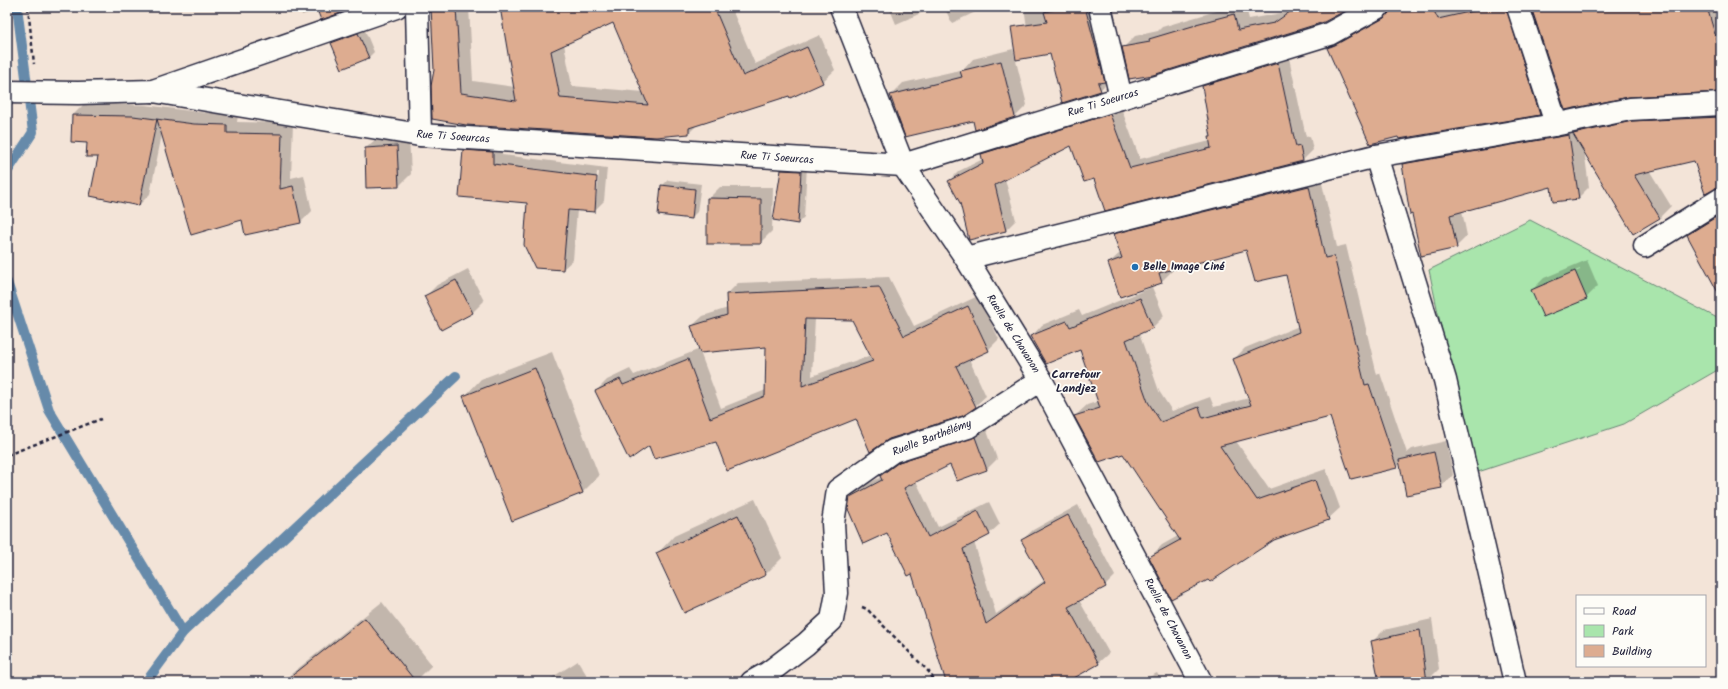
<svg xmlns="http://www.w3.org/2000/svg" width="1728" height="689" viewBox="0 0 1728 689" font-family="Kalam,sans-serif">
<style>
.green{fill:#a9e5ac;stroke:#668474}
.shadow{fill:#0003;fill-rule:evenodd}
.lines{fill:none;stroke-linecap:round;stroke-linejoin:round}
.stream{stroke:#668aaa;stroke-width:10}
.building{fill:#ddac90;stroke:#22223b;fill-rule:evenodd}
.minor-casing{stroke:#22223b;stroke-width:25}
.path{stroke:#22223b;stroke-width:2.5;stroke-dasharray:4 3;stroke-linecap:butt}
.minor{stroke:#fdfcf7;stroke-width:22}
.poi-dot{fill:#1f6fb2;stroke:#fdfcf7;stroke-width:1.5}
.labels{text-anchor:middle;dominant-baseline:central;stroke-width:3.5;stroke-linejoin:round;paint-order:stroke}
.street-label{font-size:11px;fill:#22223b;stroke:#fdfcf7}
.poi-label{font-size:11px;font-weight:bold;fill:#22223b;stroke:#fdfcf7;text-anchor:start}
.neighbourhood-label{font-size:12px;font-weight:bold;fill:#22223b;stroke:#fdfcf7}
</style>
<rect width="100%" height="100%" fill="#f3e4d8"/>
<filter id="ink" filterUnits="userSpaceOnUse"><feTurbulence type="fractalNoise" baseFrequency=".025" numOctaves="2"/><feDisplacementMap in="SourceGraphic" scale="8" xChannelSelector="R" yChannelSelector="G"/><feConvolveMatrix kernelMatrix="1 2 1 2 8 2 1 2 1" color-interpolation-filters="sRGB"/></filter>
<g filter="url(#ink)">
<polygon class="green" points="1530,220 1721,320 1721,368 1624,424 1472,474 1429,270"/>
<g class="shadow">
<polygon points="300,7 351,7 348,9 318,10 302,15"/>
<path d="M430,7h39l4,74 42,6 -14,-80h246l-14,5 22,52 65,-29 15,35 -13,12 -33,13 -91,29 -9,9 -223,-9 -31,-54zM613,22l31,70 -72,-6 -8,-42z"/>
<polygon points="889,7 935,7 896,24"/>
<polygon points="944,7 986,7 952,23"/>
<polygon points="1024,7 1099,7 1111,79 1100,90 1051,53 1031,56"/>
<polygon points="1230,7 1246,7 1249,19 1287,12 1294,7 1350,7 1324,22 1123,48 1135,36 1158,31 1162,27"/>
<polygon points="1391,7 1449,7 1450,8 1520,7 1551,102 1540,114 1328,48 1339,36 1348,33 1391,10"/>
<polygon points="1532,7 1721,7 1721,84"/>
<polygon points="364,28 374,52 368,58 332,43 338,37"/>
<polygon points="1013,49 1027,105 1015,117 973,120 891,95 903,83 964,69 973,59"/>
<polygon points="1288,53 1306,137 1310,136 1313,150 1303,160 1106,209 1094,178 1071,145 1005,179 1016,220 1006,230 970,239 961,203 949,181 959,171 983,159 982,155 992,144 1120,105 1140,159 1210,141 1210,138 1211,136 1203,87 1213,76"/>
<polygon points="84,104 145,105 206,113 238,114 237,122 293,123 291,178 304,175 312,211 301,222 243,219 162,134 150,194 139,205 88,142 73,115"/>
<polygon points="1721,106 1721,186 1694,160 1649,170 1671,206 1660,217 1584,149 1589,187 1578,198 1552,186 1462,211 1467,236 1456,247 1403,164 1414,154 1585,123"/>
<polygon points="409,135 411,174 399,186 366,148 378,137"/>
<path d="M474,141l28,2v12l105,13 -3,33 -10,10 -17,-1 -4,50 -10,9 -35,-67 -64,-51zM597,172h2l-3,30h-2z"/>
<polygon points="788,164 807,166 804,217 798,223 782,170"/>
<polygon points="1320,175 1337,247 1346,245 1377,375 1380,373 1407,453 1412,449 1446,441 1453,475 1441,487 1401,463 1396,467 1331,416 1236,441 1269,489 1326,469 1340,508 1328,519 1273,540 1209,579 1150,557 1162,545 1178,536 1123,453 1075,416 1087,405 1099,401 1080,349 1031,337 1042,325 1079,310 1082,316 1152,287 1164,316 1152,328 1139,333 1159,391 1172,411 1210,397 1214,407 1249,398 1234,359 1245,348 1299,326 1286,273 1247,249 1172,269 1173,270 1161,282 1109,263 1121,252 1114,234 1126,223"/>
<polygon points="668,180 701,184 697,212 691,218 662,186"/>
<polygon points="720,187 773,187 772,231 760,243 708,199"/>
<polygon points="1721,210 1721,270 1688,235 1700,224"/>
<path d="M1587,260l11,26 -12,12 -54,-8 12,-12zM1580,269v1l-35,15v-2z"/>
<polygon points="468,269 484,301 472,313 425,297 437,285"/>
<path d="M889,277l25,49 64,-30 21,43 -11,11 -19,9 17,37 -11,10 -118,12 -141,23 -67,3 -53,-53 11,-11 23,-11 4,6 66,-26 -8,-23 11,-10 25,-8 -1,-14 11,-11zM815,318l37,1 19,36 -59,21zM767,346l-1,44 -45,18 -21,-56z"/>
<polygon points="552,352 599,476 582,493 465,396 481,379"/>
<polygon points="986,428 997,459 987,469 951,463 916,481 938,527 989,502 1000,524 989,534 974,542 996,614 1045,580 1022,540 1033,530 1078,505 1115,576 1105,586 1079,600 1109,653 1098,663 1065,682 947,682 912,573 887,531 850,498 861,487 881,477 891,466 910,452"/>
<polygon points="755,499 782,558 765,575 658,553 674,536"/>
<polygon points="382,602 432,665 415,682 281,682"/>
<polygon points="1432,619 1439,669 1427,681 1424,682 1381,682 1372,642 1384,630"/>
<polygon points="578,661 591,682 545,682"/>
<polygon points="1157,673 1162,682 1140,682"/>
</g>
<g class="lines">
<g class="stream">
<polyline points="7,172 33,132 17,7"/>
<polyline points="7,282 49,410 183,632"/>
<polyline points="146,682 183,632 456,376"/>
</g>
</g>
<g class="building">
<polygon points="316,7 348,7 349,10 321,20"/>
<path d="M431,7h25l5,86 55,8 -16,-94h214l29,69 64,-29 16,36 -33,15 -1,-2 -100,32v6l-33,3 -190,-12 -34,-6 -1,-33 3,-16zM613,23l35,82 -88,-7 -9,-47z"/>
<polygon points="1065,7 1085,7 1105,82 1098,83 1101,91 1062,103 1050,54 1016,60 1011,27 1047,22 1044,12"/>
<polygon points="1297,7 1352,7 1324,22 1153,75 1129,79 1122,47 1150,42 1149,39 1196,25 1196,24 1234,14 1238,30 1274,23"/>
<polygon points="1390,7 1432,7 1438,19 1491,7 1506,7 1540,115 1399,139 1398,137 1370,144 1327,48 1335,45 1384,18 1389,13"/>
<polygon points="1531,7 1707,7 1721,55 1721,92 1629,97 1565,110"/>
<polygon points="358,33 369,58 342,69 331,43"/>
<polygon points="1001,61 1015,117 975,130 973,121 905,137 890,95 962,77 960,71"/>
<polygon points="1278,63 1296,147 1300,146 1303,161 1105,211 1094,179 1084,182 1071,146 995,185 1006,231 969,240 960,203 948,181 983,163 981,154 1110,114 1130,168 1211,148 1209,137 1211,137 1202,86"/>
<polygon points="72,115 133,116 194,124 227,125 227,133 282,134 280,189 293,186 301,223 245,235 242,220 191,235 157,119 139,206 90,196 98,157 86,157 87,143 71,142"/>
<polygon points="1721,117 1721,187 1705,194 1694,161 1634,175 1660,218 1633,234 1573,134 1632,121"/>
<polygon points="1569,135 1579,199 1553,202 1551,187 1450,215 1457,248 1421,256 1412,214 1410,215 1402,164"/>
<polygon points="397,146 399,187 366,188 365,148"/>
<polygon points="463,150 493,152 493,164 597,177 595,212 568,210 563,270 535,268 524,245 527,203 459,197"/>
<polygon points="781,170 801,171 798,224 773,220"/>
<polygon points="661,185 695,189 692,219 658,215"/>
<polygon points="1309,186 1325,258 1334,256 1365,385 1369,384 1397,468 1351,479 1330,417 1220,446 1257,500 1315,480 1329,520 1274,540 1210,582 1208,580 1171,599 1149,557 1180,540 1123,454 1099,462 1074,416 1100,408 1080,350 1046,364 1030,336 1067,321 1070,327 1140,298 1153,328 1126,340 1148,402 1161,422 1199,407 1203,418 1251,405 1233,359 1299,332 1286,275 1255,282 1246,250 1159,273 1162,283 1120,297 1108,263 1122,258 1113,234"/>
<polygon points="707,198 761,199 761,244 707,244"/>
<polygon points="1721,214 1721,298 1687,235"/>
<polygon points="1575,271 1587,299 1543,317 1531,290"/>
<polygon points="456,280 473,313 441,330 424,296"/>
<path d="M879,287l25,49 64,-30 21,45 -33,15 20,41 -13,9 -74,23 -19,13 -14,-33 -129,52 -11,-29 -62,17 -5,-13 -20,14 -34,-69 25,-12 3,6 65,-26 22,59 55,-22 1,-49 -66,6 -9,-27 36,-11 -1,-21zM805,319l47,1 21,41 -71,25z"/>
<polygon points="535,368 583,493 512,521 463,396"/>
<polygon points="975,437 987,470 957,481 950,465 904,488 928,537 978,511 990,535 963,549 986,624 1045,582 1021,540 1068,515 1106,587 1068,607 1099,664 1067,682 946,682 912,574 908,576 887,533 863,544 848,509 850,497 882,480 880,476 899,462"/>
<polygon points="1434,452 1442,488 1406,495 1399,460"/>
<polygon points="738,515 766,575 684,613 656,553"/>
<polygon points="365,618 416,682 284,682"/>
<polygon points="1420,630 1427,682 1379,682 1371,641"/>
</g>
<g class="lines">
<g class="minor-casing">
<g id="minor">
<polyline points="417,7 420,135"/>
<polyline points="841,7 903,165 966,258 1041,380 1201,682"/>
<polyline points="1100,7 1121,98"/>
<polyline points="153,91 420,135 903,165 1329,34 1378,7"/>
<polyline points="7,92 78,93 153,91 396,7"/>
<polyline points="1554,125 1630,109 1721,104"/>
<polyline points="1376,156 1445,380 1515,682"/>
<polyline points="1645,246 1721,199"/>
<polyline points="966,258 1376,156 1554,125 1553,114 1518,7"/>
<polyline points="752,682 768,673 806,644 832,620 837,593 833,523 838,490 893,451 968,427 1041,380"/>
</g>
</g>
<g class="path">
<polyline points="28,7 34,64"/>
<polyline points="7,455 101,419"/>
<polyline points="862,607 867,609 929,672 935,682"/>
</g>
<use href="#minor" class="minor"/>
</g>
</g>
<circle class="poi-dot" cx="1135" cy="267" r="4"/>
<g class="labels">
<g class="street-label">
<text transform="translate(1103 103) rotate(-17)">Rue Ti Soeurcas</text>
<text transform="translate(453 137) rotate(4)">Rue Ti Soeurcas</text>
<text transform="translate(777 158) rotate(4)">Rue Ti Soeurcas</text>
<text transform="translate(1013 334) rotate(58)">Ruelle de Chavanon</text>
<text transform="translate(932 438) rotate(-21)">Ruelle Barthélémy</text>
<text transform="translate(1168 619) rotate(62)">Ruelle de Chavanon</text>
</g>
<g class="poi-label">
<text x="1143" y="267">Belle Image Ciné</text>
</g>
<g class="neighbourhood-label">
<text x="1076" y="374">Carrefour<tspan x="1076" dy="14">Landjez</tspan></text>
</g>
</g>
<rect width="1728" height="689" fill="none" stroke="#fdfcf7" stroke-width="24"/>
<rect x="12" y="12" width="1704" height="665" fill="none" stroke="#22223b" stroke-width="1.5" filter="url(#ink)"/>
<rect x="1576" y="595" width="130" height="72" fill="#fdfcf7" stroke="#a5a5ac"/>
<rect x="1584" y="608" width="20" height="6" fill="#fdfcf7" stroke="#a5a5ac"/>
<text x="1612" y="615" font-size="12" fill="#22223b">Road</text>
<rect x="1584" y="625" width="20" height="12" fill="#a9e5ac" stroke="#a5a5ac"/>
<text x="1612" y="635" font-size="12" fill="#22223b">Park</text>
<rect x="1584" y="645" width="20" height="12" fill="#ddac90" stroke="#a5a5ac"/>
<text x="1612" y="655" font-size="12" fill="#22223b">Building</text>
</svg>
